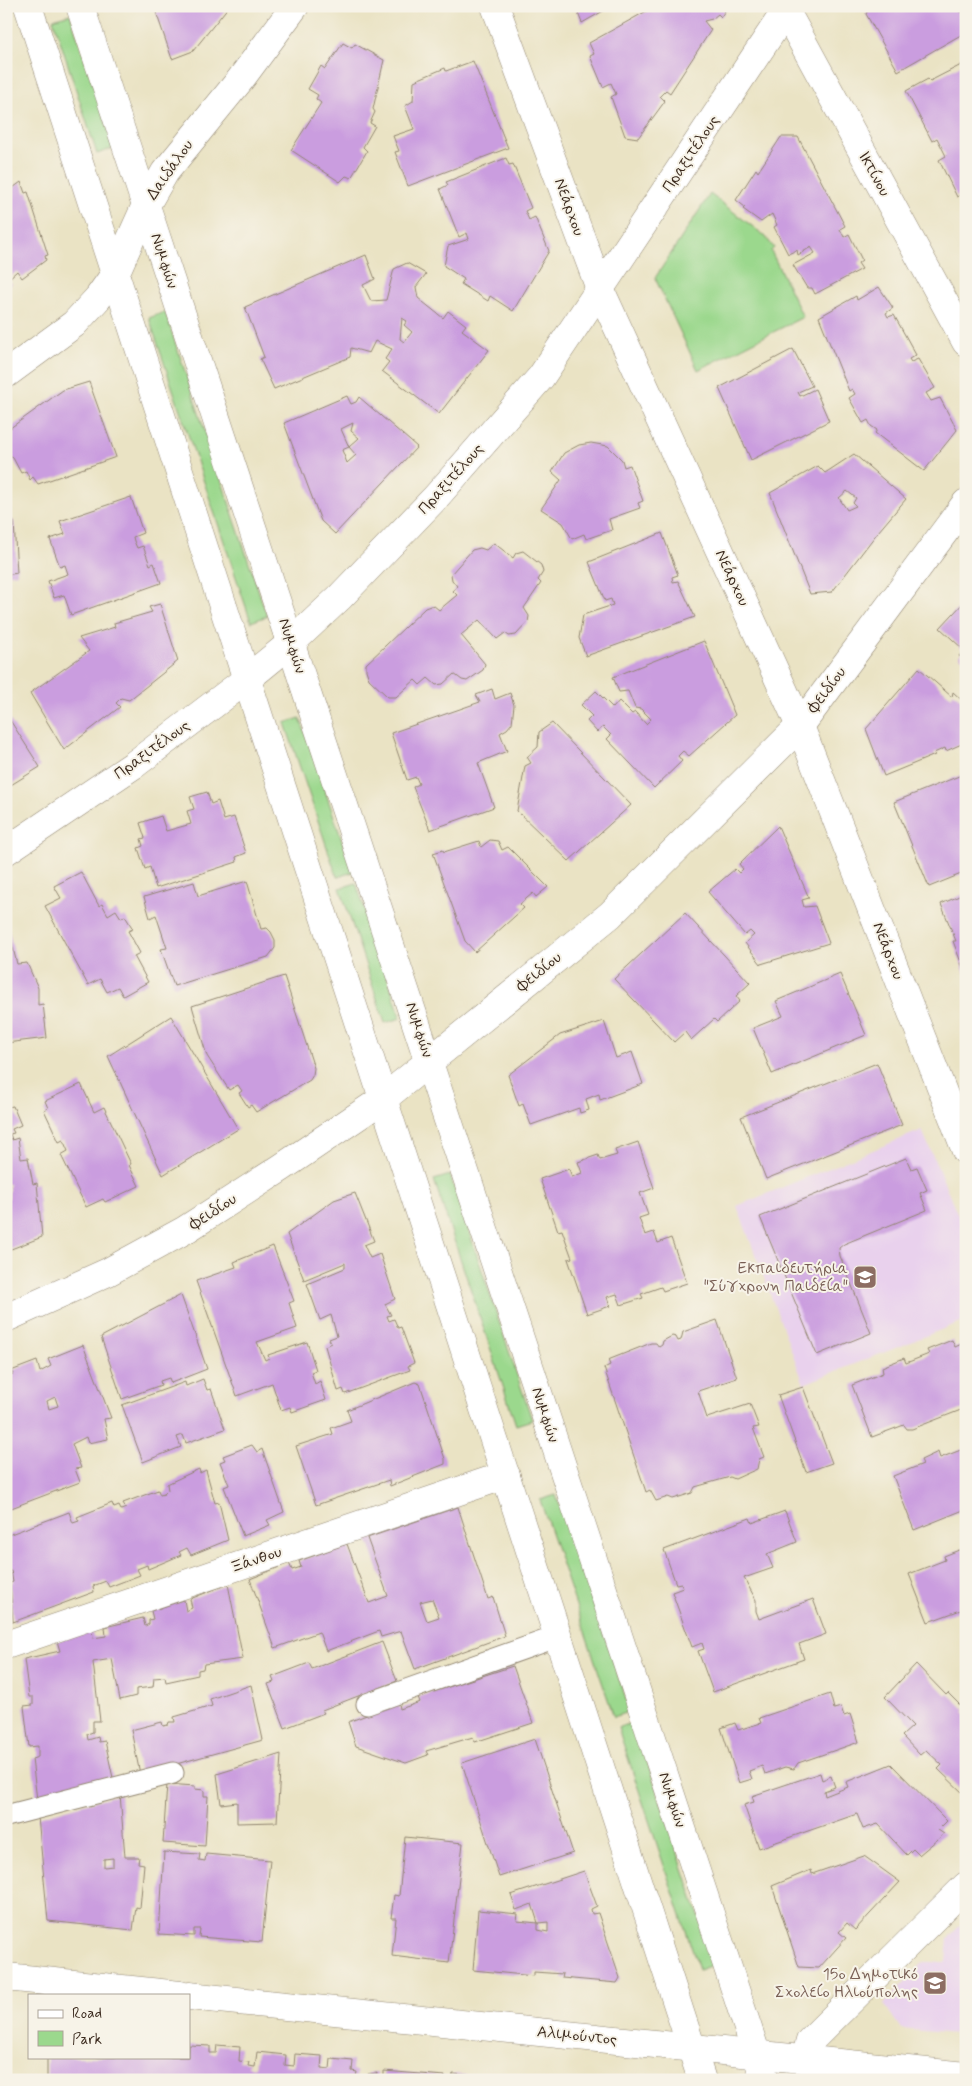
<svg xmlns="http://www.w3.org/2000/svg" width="972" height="2086" viewBox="0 0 972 2086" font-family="Mynerve,sans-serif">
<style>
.built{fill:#e9d1ed}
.green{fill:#9bd88d;stroke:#6b8156}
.building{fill:#ca9ddf;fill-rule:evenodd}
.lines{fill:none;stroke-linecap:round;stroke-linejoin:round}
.service-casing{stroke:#928671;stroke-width:23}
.minor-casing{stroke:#928671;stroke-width:29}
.tertiary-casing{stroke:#928671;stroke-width:29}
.service{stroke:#fff;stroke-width:21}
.minor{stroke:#fff;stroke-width:28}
.tertiary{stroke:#fff;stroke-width:28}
.labels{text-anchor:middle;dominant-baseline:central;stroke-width:4;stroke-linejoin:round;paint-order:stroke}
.street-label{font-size:16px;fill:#3b2a1e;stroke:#f7f3e8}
.education-label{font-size:16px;fill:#785e54;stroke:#f7f3e8;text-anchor:end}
</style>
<rect width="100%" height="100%" fill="#f7f3e8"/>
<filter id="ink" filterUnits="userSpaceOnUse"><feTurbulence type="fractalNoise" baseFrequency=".02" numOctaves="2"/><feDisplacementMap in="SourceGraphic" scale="10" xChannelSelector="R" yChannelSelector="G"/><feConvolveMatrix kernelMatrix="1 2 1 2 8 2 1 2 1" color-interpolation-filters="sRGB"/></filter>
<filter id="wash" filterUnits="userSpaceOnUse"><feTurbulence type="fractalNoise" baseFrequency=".0096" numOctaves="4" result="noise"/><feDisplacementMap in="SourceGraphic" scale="20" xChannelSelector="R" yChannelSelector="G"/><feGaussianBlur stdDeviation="1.12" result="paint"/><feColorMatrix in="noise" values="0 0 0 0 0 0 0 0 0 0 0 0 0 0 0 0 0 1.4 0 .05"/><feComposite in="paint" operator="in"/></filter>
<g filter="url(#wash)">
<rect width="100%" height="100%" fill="#eae3c4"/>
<g class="built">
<polygon points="922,1130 966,1234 966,1320 804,1384 737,1206"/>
<polygon points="966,1919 966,2035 901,2029 884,2004 924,1962 946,1962 948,1938"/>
</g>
<g class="green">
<polygon points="70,14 114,148 97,154 53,19"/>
<polygon points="710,194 765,236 774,248 771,251 803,317 698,370 655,278"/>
<polygon points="165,312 267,616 251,622 149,318"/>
<polygon points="300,718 353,872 337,877 285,723"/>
<polygon points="356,883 401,1018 385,1023 340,888"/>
<polygon points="450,1175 532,1420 516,1425 434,1180"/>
<polygon points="556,1495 630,1711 614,1717 540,1500"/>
<polygon points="634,1722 715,1964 699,1970 618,1728"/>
</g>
<g id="blocks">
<g class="building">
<polygon points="154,6 229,6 193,51 172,59"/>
<polygon points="575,6 612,6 582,23"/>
<polygon points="651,6 728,6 721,17 718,14 712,19 704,21 711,30 670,93 666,90 660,96 665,101 638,138 625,136 611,97 616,94 611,83 603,87 590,56 594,54 589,43 652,8"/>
<polygon points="870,6 949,6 966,14 966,32 898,71 866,14"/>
<polygon points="343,43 352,48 355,44 384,60 373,109 375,112 370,123 375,126 363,147 367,151 351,178 346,176 340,182 291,150 321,103 316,99 318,95 308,89 321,66 325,69"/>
<polygon points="473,61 508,148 408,186 395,152 399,151 393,136 414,129 405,106 413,101 414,81 445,68 446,71"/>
<polygon points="965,63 966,192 957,197 939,160 946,156 937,138 932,141 906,91 928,79 930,81"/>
<polygon points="781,137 798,137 845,226 840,229 844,237 849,234 862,260 858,263 862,269 815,294 812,288 807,288 793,265 815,253 811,247 798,255 797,250 788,254 774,227 777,225 772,214 761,222 743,209 745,207 736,200 756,169 758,172"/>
<polygon points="506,158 509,165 513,164 531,208 525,211 529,220 535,217 549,251 513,311 490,296 488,301 461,284 464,279 444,266 448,246 469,239 467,233 459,237 440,189 448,185 446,182"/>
<polygon points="21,182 25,193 28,192 48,255 45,256 46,260 22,278 17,271 7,280 11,284 6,288 6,193"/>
<path d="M366,255l9,24 -12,6 8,16 15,-1 8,-31 13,-6 19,11 -10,13 2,11 25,20 5,-7 18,14 -4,5 27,20 -50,64 -57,-43 7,-9 -4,-3 7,-10 -17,-8 -6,12 -18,-5 -1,9 -76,32 -14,-30 4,-2 -19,-50zM402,318l5,3 -3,4 8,7 -8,10 -4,-3z"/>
<polygon points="879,287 893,308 886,313 888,317 894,315 916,355 909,359 911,362 918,359 935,388 926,393 931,401 940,398 957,430 924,471 875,433 877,430 871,426 868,420 863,423 849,398 855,394 852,389 849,391 819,317 856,296 857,300"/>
<polygon points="793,349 812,386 798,392 800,396 815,389 829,421 751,460 719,388"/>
<polygon points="89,382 116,457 38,484 33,477 30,480 26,471 21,473 12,456 8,457 6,456 6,431 63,390"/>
<path d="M347,396l4,8 5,-2 3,-5 58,50 -82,87 -14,-13 -37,-98zM353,423l-2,8 8,7 -10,9 7,8 -9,8 -5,-13 7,-3 -8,-18z"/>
<polygon points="591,443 608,446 622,460 624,467 630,465 643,501 638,503 640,508 609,519 612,530 586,539 584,534 572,539 563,523 541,509 561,480 552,472 564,453 579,445"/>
<path d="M854,454l52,45 -28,33 -46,60 -22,2 -40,-101 48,-27 7,7zM847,491l9,7 -3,5 3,3 -9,4 -8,-12z"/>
<polygon points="131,497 143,533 133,537 134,541 137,548 143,546 150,565 154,563 161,583 71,615 64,595 54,598 48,581 68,574 65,565 60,567 50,539 65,534 60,521"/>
<polygon points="6,513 14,522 17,573 6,575"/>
<polygon points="662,533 678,575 672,577 673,582 678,581 695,617 586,656 579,638 583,615 613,605 611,599 605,601 589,562"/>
<polygon points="494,543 513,558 516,553 523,551 541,565 543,572 538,580 541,583 524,608 529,616 528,622 516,635 509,636 505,633 497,639 479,620 461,635 485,664 483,670 467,681 462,680 454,674 443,684 436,685 428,678 420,685 415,680 396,697 388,697 369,679 366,670 366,664 425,608 433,605 439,610 457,595 453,591 457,586 452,580 451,574 472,550 480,548 486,550"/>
<polygon points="966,600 966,662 959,656 964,650 940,628"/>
<polygon points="160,604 178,661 129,700 121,698 116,703 120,707 64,750 30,693 89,651 79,638 115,627 114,623 152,612 149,607"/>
<polygon points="704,641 735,715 689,756 683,751 678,756 682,761 654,788 607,739 611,735 603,727 597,732 587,721 592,716 581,705 596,691 613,708 619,701 632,714 635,712 646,724 651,719 641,709 635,708 628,691 619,692 613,677"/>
<polygon points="919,668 952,697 953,692 965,703 966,742 946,751 945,748 934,753 935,755 884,776 866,729"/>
<polygon points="492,689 495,699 510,693 514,705 512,723 507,729 500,733 507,751 478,763 494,807 430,830 413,787 419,784 416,777 407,780 391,733 480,702 476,695"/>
<polygon points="8,717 40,767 6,788 6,718"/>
<polygon points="552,723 631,805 569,861 517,811 525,766 531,763 527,757 538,747 539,732"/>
<polygon points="964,774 966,872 929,887 894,802"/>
<polygon points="207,792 211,804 218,801 224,820 234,817 246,853 236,857 237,862 156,888 150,867 145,869 138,848 143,846 141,839 145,838 140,823 161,816 166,831 191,824 187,811 194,809 190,797"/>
<polygon points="778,826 809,898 802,900 804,907 815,906 829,943 761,964 745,943 754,935 750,931 745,935 708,892 735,869 739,873 743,869 739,864"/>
<polygon points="490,840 498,841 502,850 508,847 548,887 536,897 533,893 520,904 524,908 475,952 465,941 433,853 443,850 444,852 479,841 481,847"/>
<polygon points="81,872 99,906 102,904 108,915 116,910 121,918 125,916 133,929 128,931 140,953 134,956 148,982 123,996 118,987 107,992 100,979 88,985 45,906 61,898 54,886"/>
<polygon points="247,881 261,929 267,928 271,932 275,940 275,948 268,957 174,986 161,949 167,948 156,915 150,918 144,897 194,882 198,896"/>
<polygon points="966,893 966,976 953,941 956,941 941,904"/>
<polygon points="685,913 750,983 736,996 740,1001 717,1022 714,1019 691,1040 685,1032 674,1042 614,979"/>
<polygon points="9,932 17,964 27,963 38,988 38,1005 43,1004 47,1038 6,1043 6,933"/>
<polygon points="840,974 866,1035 772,1074 753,1028 783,1016 776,1001"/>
<polygon points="284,976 314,1068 313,1075 310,1080 256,1112 251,1105 248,1107 239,1093 242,1091 238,1085 229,1090 207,1056 192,1006"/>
<polygon points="171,1016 238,1129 163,1175 108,1056"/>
<polygon points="604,1021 616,1058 632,1052 643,1084 600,1100 599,1094 586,1099 589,1110 580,1113 579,1108 531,1125 523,1104 519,1106 508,1075 560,1035"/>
<polygon points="877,1063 902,1125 766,1179 741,1117"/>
<polygon points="81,1084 94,1112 104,1107 131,1164 129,1165 139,1186 105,1202 103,1199 86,1207 61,1155 68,1151 63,1140 59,1142 44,1110 48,1108 45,1101"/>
<polygon points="7,1103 8,1107 13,1106 21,1125 12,1129 14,1133 10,1134 12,1140 18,1138 21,1159 28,1158 33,1184 37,1183 42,1237 6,1251 6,1198 9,1198 9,1184 6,1184"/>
<polygon points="638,1142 654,1188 640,1193 648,1215 639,1218 645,1235 654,1232 658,1243 671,1238 687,1283 663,1291 661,1287 641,1294 643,1298 621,1305 617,1294 607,1297 610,1306 587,1314 568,1259 572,1258 562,1230 558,1231 540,1179 569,1169 572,1177 582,1173 578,1162 598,1155 600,1160 617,1155 615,1150"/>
<polygon points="906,1158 911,1169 917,1167 927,1190 920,1193 927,1210 844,1244 839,1248 840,1256 871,1333 817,1355 760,1217"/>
<polygon points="355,1193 374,1241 364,1245 370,1258 380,1254 395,1299 385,1304 391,1315 387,1316 389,1321 394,1319 398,1328 401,1327 414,1363 408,1366 410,1370 345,1394 343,1389 338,1391 325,1346 331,1343 329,1339 337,1336 331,1315 320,1320 307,1284 345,1268 345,1263 304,1280 287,1234 334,1200"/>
<polygon points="273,1246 294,1301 289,1303 297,1328 257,1342 265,1360 269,1358 268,1355 307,1342 316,1370 311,1372 315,1384 320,1381 326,1400 292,1412 290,1407 281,1410 272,1383 237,1396 196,1281 236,1267 234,1262"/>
<polygon points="181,1295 207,1369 171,1383 169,1378 160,1381 161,1385 122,1399 101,1337"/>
<polygon points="717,1320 737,1378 698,1391 707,1418 750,1404 759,1427 753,1428 764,1457 759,1459 757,1469 735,1479 730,1477 695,1487 692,1493 673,1499 668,1497 656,1501 650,1490 646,1492 604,1368 610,1365 608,1360 651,1343 656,1343 659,1347 662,1345 663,1341 672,1336 676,1337 678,1341 681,1340 683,1332"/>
<polygon points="952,1340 955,1347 966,1342 966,1408 912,1429 907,1429 904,1425 872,1437 852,1385 883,1373 882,1367 904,1358 906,1363 929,1354 927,1350"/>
<path d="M83,1345l28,73 -7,1 4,20 -20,4 -2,-6 -14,7 9,24 -6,1 5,13 -74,28v-134l7,-2 -2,-3 26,-10 3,11 11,-6 -3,-7zM55,1397l3,9 -9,3 -2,-8z"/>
<polygon points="203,1379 207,1390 211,1389 225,1429 186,1443 183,1435 177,1437 181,1447 143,1462 122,1405 185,1382 186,1386"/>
<polygon points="415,1382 420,1384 445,1459 445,1464 390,1486 389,1480 316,1505 296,1446 333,1434 331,1428 351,1421 347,1410"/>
<polygon points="803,1387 832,1463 806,1472 778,1395"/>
<polygon points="252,1445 257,1452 262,1449 284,1512 267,1520 270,1525 243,1536 224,1487 229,1485 220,1462 225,1460 223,1456"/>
<polygon points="966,1448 966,1509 914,1530 893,1476 923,1464 921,1460 938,1452 940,1458"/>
<polygon points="199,1469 200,1473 206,1470 215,1503 219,1502 228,1540 191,1555 187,1548 179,1552 181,1555 148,1569 147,1565 137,1569 140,1575 109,1587 106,1581 93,1586 94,1592 13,1622 10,1583 13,1582 11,1571 6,1571 8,1535 69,1512 73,1523 79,1521 77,1517 112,1503 114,1508 119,1506 121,1510 126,1508 123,1503 158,1490 160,1495 164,1494 168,1490 167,1484"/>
<path d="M458,1507l30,92 5,-2 12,39 -90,33 -14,-38 -20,6 -2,-6 -53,20 -7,-19 -44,16 -25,-69 39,-16 3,7 9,-3 -2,-6 48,-17 22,59 19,-7 -21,-58zM432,1599l7,18 -12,4 -7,-19z"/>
<polygon points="785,1511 797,1542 767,1554 773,1568 744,1578 756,1600 756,1611 759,1619 813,1599 826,1634 799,1644 804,1659 713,1692 698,1651 704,1649 702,1643 692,1647 672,1592 683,1588 681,1583 676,1584 664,1550 750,1518 752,1523"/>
<polygon points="964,1548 966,1608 928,1622 909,1574 945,1560 944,1556"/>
<polygon points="228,1584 243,1659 204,1664 203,1669 198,1670 198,1675 166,1682 165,1677 154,1678 153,1687 136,1689 136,1696 120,1700 112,1659 93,1662 100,1721 93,1721 93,1732 87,1734 88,1740 98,1737 99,1742 105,1741 113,1778 37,1800 32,1759 38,1757 38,1746 29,1747 24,1706 33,1705 33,1697 29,1697 24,1659 60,1651 57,1641 92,1630 93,1638 106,1636 105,1627 143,1618 145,1626 149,1624 149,1620 153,1619 151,1611 184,1600 186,1611 192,1608 190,1599"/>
<polygon points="382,1642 397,1681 322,1710 324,1713 285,1728 268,1684 274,1682 272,1677 309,1663 312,1669"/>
<polygon points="916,1664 946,1695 948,1693 965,1710 963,1712 966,1714 966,1796 938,1769 942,1765 926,1750 920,1755 902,1736 913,1726 885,1697"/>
<polygon points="513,1666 533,1723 475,1742 473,1737 426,1751 428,1755 406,1763 356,1746 348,1722 399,1703 400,1709 420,1702 418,1697"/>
<polygon points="251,1685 263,1740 140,1774 131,1730 162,1722 163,1726 168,1725 169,1722 175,1722 174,1717 212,1706 210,1699"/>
<polygon points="830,1694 834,1709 841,1707 844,1716 850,1714 859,1742 798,1763 794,1769 785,1767 765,1774 762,1766 749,1771 752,1779 739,1783 721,1728 735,1723 738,1730 761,1723 759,1718"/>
<polygon points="535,1739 573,1853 499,1877 462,1763"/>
<polygon points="281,1754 277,1822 237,1823 237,1802 221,1804 217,1774"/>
<polygon points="891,1764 947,1821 938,1830 944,1834 919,1855 913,1849 907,1855 878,1824 863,1829 857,1814 759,1848 744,1805 754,1802 752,1796 820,1773 822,1780 831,1776 835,1787 824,1791 825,1796 848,1787 846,1782"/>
<polygon points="167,1784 195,1786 195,1789 204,1790 204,1796 208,1796 205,1846 163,1843"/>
<path d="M120,1794l5,63h14l-1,6 6,1 -4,44 -4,-1 -3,23 -85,-9 -10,-104zM113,1858v8l-9,1v-8z"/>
<polygon points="405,1837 463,1843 449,1963 392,1956 396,1918 391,1918 394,1895 399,1896"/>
<polygon points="164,1852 200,1854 199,1860 205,1861 206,1854 270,1860 262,1942 199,1937 200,1929 194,1929 194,1936 159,1934"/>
<polygon points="864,1856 900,1882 855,1930 847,1923 839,1932 846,1938 819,1968 799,1967 772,1886 811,1870 812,1874"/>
<polygon points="584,1871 597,1906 591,1909 592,1914 598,1913 620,1978 617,1983 562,1978 563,1974 534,1972 534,1976 473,1970 478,1910 518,1914 517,1921 538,1923 538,1930 548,1932 548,1922 538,1923 532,1904 516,1910 511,1895"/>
<polygon points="189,2045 210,2046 210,2053 216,2053 217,2045 240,2047 239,2061 249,2062 248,2066 255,2067 257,2052 286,2055 285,2065 294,2066 295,2054 322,2056 321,2068 330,2069 331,2059 353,2061 352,2071 357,2072 356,2077 367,2080 47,2080 47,2057 189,2057"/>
<polygon points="384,2071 445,2076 444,2080 384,2080"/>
<polygon points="377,2073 376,2080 367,2080 368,2074"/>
<polygon points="453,2074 495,2078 495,2080 452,2080"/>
</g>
</g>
</g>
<g filter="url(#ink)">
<use href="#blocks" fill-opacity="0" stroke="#928671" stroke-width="1"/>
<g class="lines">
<g class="service-casing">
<g id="service">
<polyline points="367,1704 559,1636"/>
<polyline points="6,1816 173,1773"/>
</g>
</g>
<g class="minor-casing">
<g id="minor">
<polyline points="495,6 600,289 800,726 966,1151"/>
<polyline points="783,6 966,342"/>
<polyline points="6,374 74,324 98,298 115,274 146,205 165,172 240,80 295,6"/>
<polyline points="6,851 135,764 247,679 291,643 340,597 436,497 541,377 789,6"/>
<polyline points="6,1318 108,1272 185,1230 281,1168 383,1099 610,915 800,726 966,503"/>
<polyline points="6,1645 506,1475"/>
</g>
</g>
<g class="tertiary-casing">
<g id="tertiary">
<polyline points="28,6 702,2080"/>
<polyline points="80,6 765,2080"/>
<polyline points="6,1977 180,1995"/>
<polyline points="189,1996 966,2076"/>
<polyline points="805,2059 810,2041 966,1886"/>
</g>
</g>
<use href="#service" class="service"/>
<use href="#minor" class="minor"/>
<use href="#tertiary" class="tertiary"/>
</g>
</g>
<defs>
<g id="school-square" transform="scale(1.25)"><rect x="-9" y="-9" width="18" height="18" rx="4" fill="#8d6e63" stroke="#f7f3e8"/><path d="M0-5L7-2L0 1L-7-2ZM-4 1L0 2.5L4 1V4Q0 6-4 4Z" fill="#fff"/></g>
</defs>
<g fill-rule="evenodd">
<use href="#school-square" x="865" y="1277"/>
<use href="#school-square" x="935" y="1983"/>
</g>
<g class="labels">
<g class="street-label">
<text transform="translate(691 154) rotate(-56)">Πραξιτέλους</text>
<text transform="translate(170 170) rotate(-55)">Δαιδάλου</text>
<text transform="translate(874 174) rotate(61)">Ικτίνου</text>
<text transform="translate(569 207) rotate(70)">Νεάρχου</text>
<text transform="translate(164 261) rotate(72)">Νυμφών</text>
<text transform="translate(451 479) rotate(-48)">Πραξιτέλους</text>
<text transform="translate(732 578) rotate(65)">Νεάρχου</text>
<text transform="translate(292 646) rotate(72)">Νυμφών</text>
<text transform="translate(827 690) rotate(-53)">Φειδίου</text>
<text transform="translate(152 750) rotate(-36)">Πραξιτέλους</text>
<text transform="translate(888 951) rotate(69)">Νεάρχου</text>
<text transform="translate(539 972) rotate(-39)">Φειδίου</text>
<text transform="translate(419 1030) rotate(72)">Νυμφών</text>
<text transform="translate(213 1212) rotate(-33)">Φειδίου</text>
<text transform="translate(545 1415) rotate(72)">Νυμφών</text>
<text transform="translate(256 1560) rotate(-19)">Ξάνθου</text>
<text transform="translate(672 1800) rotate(72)">Νυμφών</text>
<text transform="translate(577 2036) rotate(6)">Αλιμούντος</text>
</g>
<g class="education-label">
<text x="848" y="1268">Εκπαιδευτήρια<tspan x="848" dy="18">"Σύγχρονη Παιδεία"</tspan></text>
<text x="918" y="1974">15ο Δημοτικό<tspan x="918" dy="18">Σχολείο Ηλιούπολης</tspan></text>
</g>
</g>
<rect width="972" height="2086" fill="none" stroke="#f7f3e8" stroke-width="25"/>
<rect x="28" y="1994" width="162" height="65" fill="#f7f3e8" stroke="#aca397"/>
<rect x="38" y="2010" width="25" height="8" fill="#ffffff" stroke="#aca397"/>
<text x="72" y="2018" font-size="15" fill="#3b2a1e">Road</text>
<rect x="38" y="2031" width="25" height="15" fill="#9bd88d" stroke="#aca397"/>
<text x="72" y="2044" font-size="15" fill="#3b2a1e">Park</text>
</svg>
